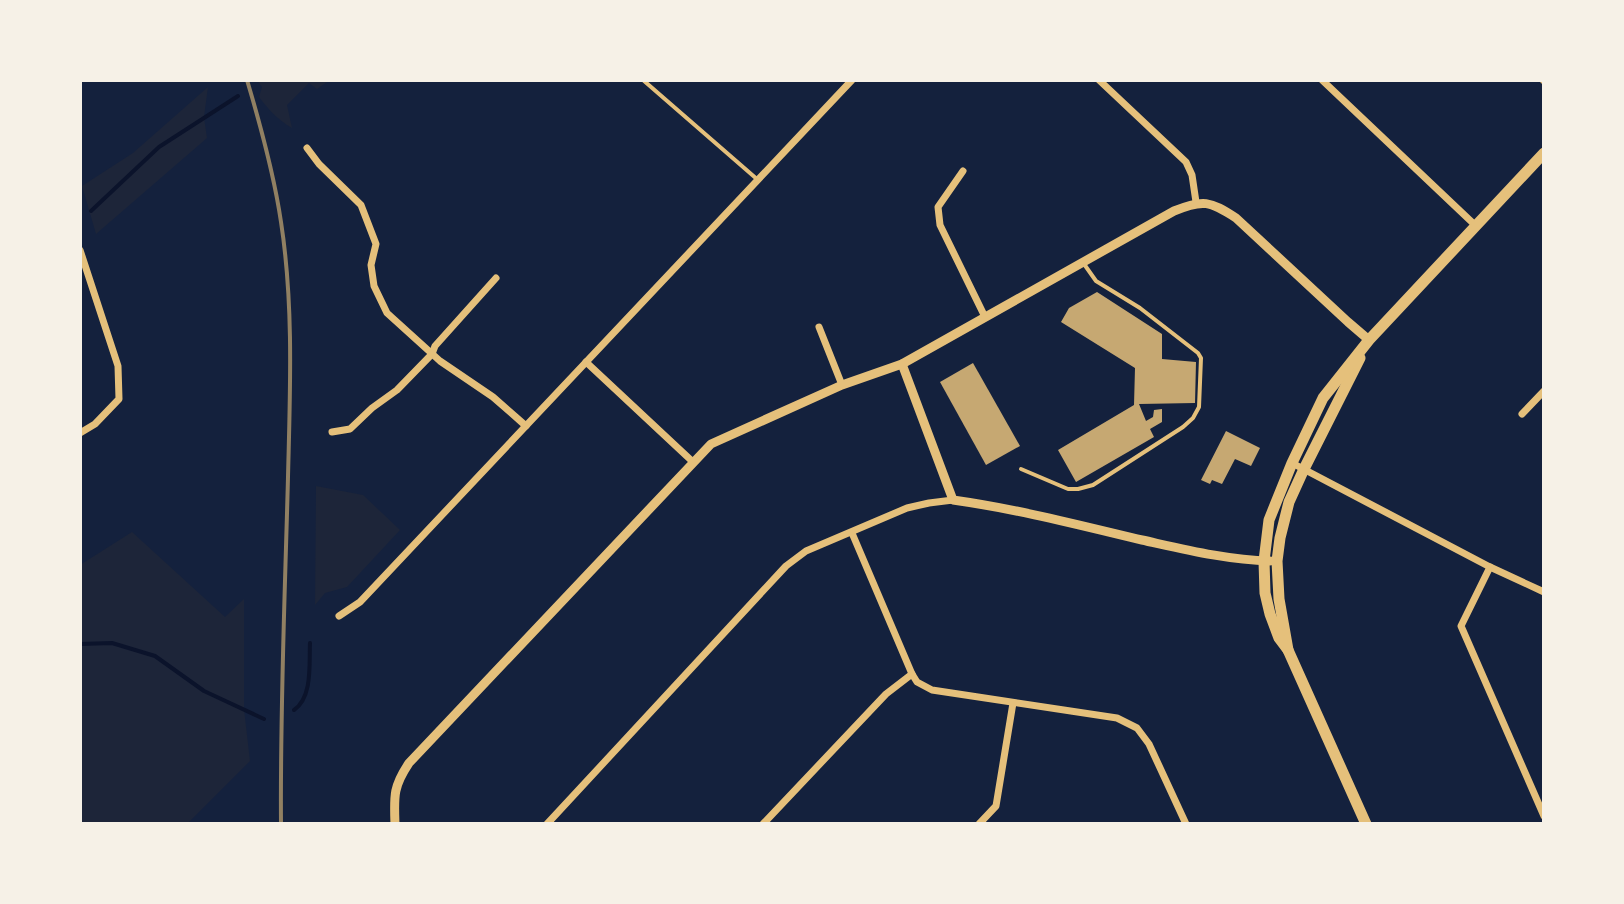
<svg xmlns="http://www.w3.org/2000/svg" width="1624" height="904" viewBox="0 0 1624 904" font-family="Ubuntu,sans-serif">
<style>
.green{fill:#1d2539}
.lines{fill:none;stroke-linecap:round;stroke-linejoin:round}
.stream{stroke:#0b132b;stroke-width:4}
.building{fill:#c6a872}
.service{stroke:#e5c07b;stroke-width:4}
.minor{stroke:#e5c07b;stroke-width:7}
.tertiary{stroke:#e5c07b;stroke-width:9}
.secondary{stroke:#e5c07b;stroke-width:11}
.rail{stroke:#918062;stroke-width:4}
</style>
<rect width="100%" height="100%" fill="#14213d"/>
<g class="green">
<path d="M257,80h73l-13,9 -8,-6 -22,22 5,23c-14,-8 -23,-18 -33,-31l3,-10z"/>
<polygon points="208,87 204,117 207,138 96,234 82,186 133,153"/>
<polygon points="316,486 363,495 400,530 347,587 325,593 315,605"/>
<polygon points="132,532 225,617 244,599 244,709 250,761 187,824 80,824 80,565"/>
</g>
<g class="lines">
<g class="stream">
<polyline points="91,211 159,147 238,96"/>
<polyline points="80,644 112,643 155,656 204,691 264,719"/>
<path d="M294,710c19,-13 15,-47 16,-67"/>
</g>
</g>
<g class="building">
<polygon points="1097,292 1162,334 1162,359 1196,362 1195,403 1139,404 1146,421 1153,417 1154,410 1162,409 1162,422 1150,429 1154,437 1076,482 1058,450 1134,405 1135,368 1061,322 1069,308"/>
<polygon points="973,363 1020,446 986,465 940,382"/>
<polygon points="1226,431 1260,448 1251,466 1235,459 1222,484 1212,480 1210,484 1201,480"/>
</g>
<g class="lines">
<g class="service">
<polyline points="643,80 758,180"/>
<polyline points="1021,469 1068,489 1078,489 1093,485 1183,427 1193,418 1199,407 1201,358 1198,353 1140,308 1096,281 1084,264"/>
</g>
<g class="minor">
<polyline points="1099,80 1186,162 1192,175 1196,202"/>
<polyline points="1322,80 1476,226"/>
<polyline points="1543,80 1544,81"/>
<polyline points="307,148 319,164 361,205 376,244 371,265 374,286 387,313 440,361 493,397 526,426"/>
<polyline points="963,171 938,207 940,225 985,317"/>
<polyline points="80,250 118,366 119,399 95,424 80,433"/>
<polyline points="819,327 842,385"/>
<polyline points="586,362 693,462"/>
<polyline points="1522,414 1544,391"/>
<polyline points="332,432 350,429 372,408 397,390 432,354 435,346 496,278"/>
<polyline points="1292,463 1490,567 1544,592"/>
<polyline points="852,533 912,674 917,682 932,690 1117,718 1137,728 1149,744 1186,824"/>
<polyline points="1490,567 1461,626 1544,816"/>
<polyline points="339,616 360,602 852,80"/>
<polyline points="547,824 786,566 806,551 907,508 929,503 953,500"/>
<polyline points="763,824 886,694 912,674"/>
<polyline points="979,824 996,806 1013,703"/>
</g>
<g class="tertiary">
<path d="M902,364l51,136c64,9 126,25 189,40 41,9 85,20 128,21"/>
<path d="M395,824c-1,-28 -2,-37 14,-61l302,-319 131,-59 60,-21 272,-153c29,-12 36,-10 62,7l112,104 21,18"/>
</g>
<g class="secondary">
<polyline points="1288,650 1279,599 1277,561 1280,538 1289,502 1304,469 1360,358"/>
<polyline points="1366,824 1288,650 1279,638 1270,614 1265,593 1264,561 1269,520 1292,463 1323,398 1369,340 1544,153"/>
</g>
<path class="rail" d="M247,80c14,47 27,94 34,142 13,84 9,171 7,255 -3,116 -8,231 -7,347"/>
</g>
<rect width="1624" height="904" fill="none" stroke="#f6f1e7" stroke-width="164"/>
</svg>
